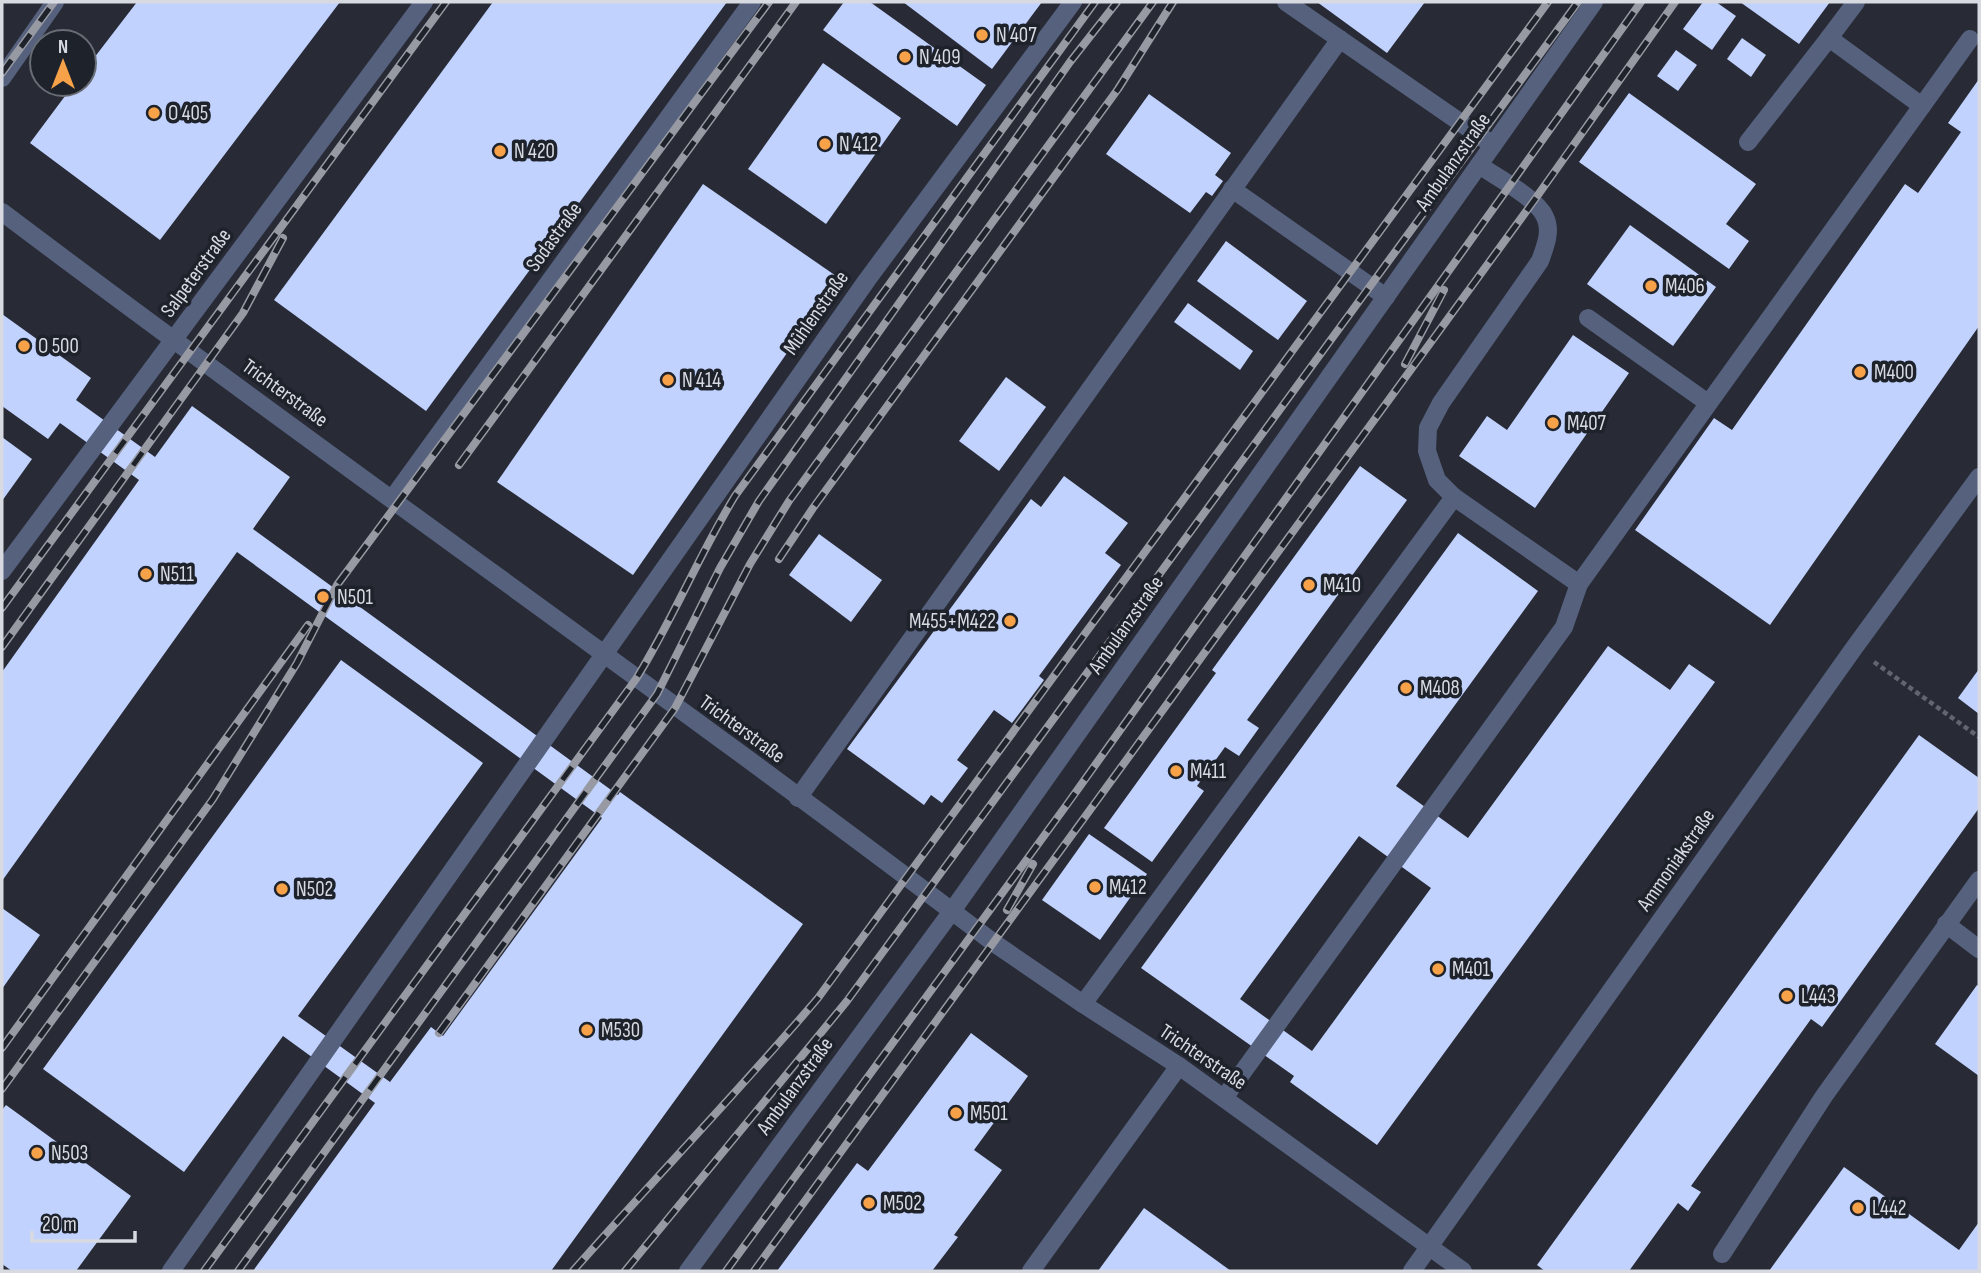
<svg xmlns="http://www.w3.org/2000/svg" width="1981" height="1273" viewBox="0 0 1981 1273" font-family="'Sofia Sans Condensed',sans-serif">
<style>
.building{fill:#c1d2ff;fill-rule:evenodd}
.lines{fill:none;stroke-linecap:round;stroke-linejoin:round}
.path{stroke:#62656f;stroke-width:4.5;stroke-dasharray:5 3.5;stroke-linecap:butt}
.lane{stroke:#56617e;stroke-width:18}
.street{stroke:#56617e;stroke-width:18}
.rail-casing{stroke:#979aa2;stroke-width:8}
.rail{stroke:#1e222b;stroke-width:5;stroke-dasharray:16;stroke-linecap:butt}
.poi-dot{fill:#f7a149;stroke:#1e222b;stroke-width:2.5}
.labels{text-anchor:middle;dominant-baseline:central;stroke-width:7;stroke-linejoin:round;paint-order:stroke}
.poi-label{font-size:21px;fill:#d8dae1;stroke:#1e222b;text-anchor:start}
.street-label{font-size:21px;fill:#d8dae1;stroke:#1e222b}
</style>
<rect width="100%" height="100%" fill="#282b36"/>
<g class="building">
<polygon points="137,2 340,2 160,240 30,143 74,84 84,84 84,71"/>
<polygon points="493,2 727,2 426,411 274,300"/>
<polygon points="844,2 870,2 986,85 957,126 823,30"/>
<polygon points="903,2 1042,2 992,69"/>
<polygon points="1317,2 1425,2 1387,53"/>
<polygon points="1703,2 1716,2 1736,16 1712,50 1683,29"/>
<polygon points="1740,2 1830,2 1799,44"/>
<polygon points="1742,38 1766,55 1751,77 1727,59"/>
<polygon points="1676,50 1697,65 1678,91 1657,76"/>
<polygon points="823,63 901,118 826,224 748,169"/>
<polygon points="1979,79 1979,326 1770,625 1635,530 1714,418 1732,430 1905,184 1918,193 1961,132 1948,123"/>
<polygon points="1629,93 1756,184 1726,224 1749,241 1729,269 1579,162"/>
<polygon points="1149,94 1231,153 1215,175 1223,181 1212,196 1206,192 1190,213 1106,154"/>
<polygon points="703,184 839,278 633,575 497,482"/>
<polygon points="1630,225 1716,287 1673,346 1587,284"/>
<polygon points="1226,241 1307,301 1278,340 1197,281"/>
<polygon points="1188,303 1253,351 1240,370 1174,322"/>
<polygon points="2,314 91,378 76,400 155,457 192,406 290,477 253,529 618,795 620,792 803,924 551,1271 253,1271 375,1103 283,1036 184,1172 43,1069 341,660 483,763 298,1016 390,1082 431,1027 443,1036 602,818 237,552 2,881 2,672 139,480 60,423 48,439 2,406"/>
<polygon points="1573,335 1629,373 1535,508 1459,456 1487,416 1507,430"/>
<polygon points="1006,377 1046,407 999,471 959,441"/>
<polygon points="2,437 32,459 2,501"/>
<polygon points="1360,466 1407,500 1247,720 1259,728 1239,756 1225,747 1197,786 1204,791 1152,862 1104,828 1216,673 1212,670"/>
<polygon points="1064,476 1128,523 1105,553 1121,565 1039,676 1044,680 1012,723 994,710 957,760 968,768 942,803 931,795 924,805 847,749 1031,499 1041,507"/>
<path d="M1458,533l80,58 -142,195 72,52 140,-192 62,44 19,-26 26,18 -338,463 -87,-63 4,-6 -153,-108zM1359,836l72,52 -119,163 -72,-52z"/>
<polygon points="819,534 882,580 851,622 789,575"/>
<polygon points="1979,669 1979,714 1958,698"/>
<polygon points="1919,735 1979,778 1979,808 1822,1027 1811,1019 1691,1186 1701,1192 1688,1211 1678,1203 1629,1271 1545,1271 1537,1265"/>
<polygon points="1089,834 1147,874 1100,940 1042,900"/>
<polygon points="2,908 40,935 2,989"/>
<polygon points="1977,985 1979,986 1979,1076 1935,1044"/>
<polygon points="971,1033 1028,1076 974,1150 1002,1170 954,1235 958,1237 932,1271 777,1271 857,1163 868,1171"/>
<polygon points="6,1105 131,1196 76,1271 12,1271 2,1264 2,1110"/>
<polygon points="1844,1167 1959,1250 1979,1222 1978,1271 1769,1271"/>
<polygon points="1144,1208 1231,1271 1098,1271"/>
</g>
<g class="lines">
<polyline class="path" points="1874,662 1979,737"/>
<g class="lane">
<polyline points="1286,2 1493,145"/>
<polyline points="1856,2 1829,38 1922,106"/>
<polyline points="1748,142 1829,38"/>
<path d="M1479,165c17,12 58,33 66,52 7,14 0,30 -5,44l-99,142 -13,25 -1,23 10,29 17,17 125,87"/>
<polyline points="1232,189 1386,297"/>
<polyline points="1588,318 1708,403"/>
<polyline points="798,798 1340,39"/>
<polyline points="1946,924 1979,949"/>
<polyline points="1083,1004 1454,497"/>
<polyline points="1224,1098 1564,627 1579,584 1970,39"/>
<polyline points="1722,1254 1824,1096 1979,880"/>
<polyline points="1031,1271 1179,1066"/>
</g>
<g class="street">
<polyline points="2,78 55,2"/>
<path d="M2,212c327,247 665,482 992,731l89,61 96,62 284,205"/>
<polyline points="392,499 752,2"/>
<polyline points="2,571 424,2"/>
<polyline points="171,1271 867,280 1073,2"/>
<polyline points="688,1271 952,911 1594,2"/>
<polyline points="1412,1271 1854,648 1979,477"/>
</g>
<g class="rail-casing">
<g id="rail">
<polyline points="2,73 54,2"/>
<polyline points="1405,364 1444,290"/>
<polyline points="459,465 796,2"/>
<polyline points="779,559 813,508 1118,89 1173,2"/>
<polyline points="2,608 446,2"/>
<polyline points="2,647 243,313 283,238"/>
<polyline points="1007,910 1033,864"/>
<polyline points="439,1033 675,708 750,564 789,501 1153,2"/>
<polyline points="2,1048 308,625"/>
<polyline points="2,1089 213,799 297,663 337,585 769,2"/>
<path d="M204,1271l432,-592c37,-60 63,-124 99,-183l360,-494"/>
<polyline points="238,1271 657,694 720,568 759,501 1070,62 1117,2"/>
<path d="M573,1271c81,-92 166,-180 245,-273l730,-996"/>
<polyline points="625,1271 847,1001 1578,2"/>
<polyline points="726,1271 1068,803 1641,2"/>
<polyline points="754,1271 1533,202 1675,2"/>
</g>
</g>
<use href="#rail" class="rail"/>
</g>
<g class="poi-dot">
<circle cx="982" cy="35" r="7"/>
<circle cx="905" cy="57" r="7"/>
<circle cx="154" cy="113" r="7"/>
<circle cx="825" cy="144" r="7"/>
<circle cx="500" cy="151" r="7"/>
<circle cx="1651" cy="286" r="7"/>
<circle cx="24" cy="346" r="7"/>
<circle cx="1860" cy="372" r="7"/>
<circle cx="668" cy="380" r="7"/>
<circle cx="1553" cy="423" r="7"/>
<circle cx="146" cy="574" r="7"/>
<circle cx="1309" cy="585" r="7"/>
<circle cx="323" cy="597" r="7"/>
<circle cx="1010" cy="621" r="7"/>
<circle cx="1406" cy="688" r="7"/>
<circle cx="1176" cy="771" r="7"/>
<circle cx="1095" cy="887" r="7"/>
<circle cx="282" cy="889" r="7"/>
<circle cx="1438" cy="969" r="7"/>
<circle cx="1787" cy="996" r="7"/>
<circle cx="587" cy="1030" r="7"/>
<circle cx="956" cy="1113" r="7"/>
<circle cx="37" cy="1153" r="7"/>
<circle cx="869" cy="1203" r="7"/>
<circle cx="1858" cy="1208" r="7"/>
</g>
<g class="labels">
<g class="poi-label">
<text x="996" y="35">N 407</text>
<text x="919" y="57">N 409</text>
<text x="168" y="113">O 405</text>
<text x="839" y="144">N 412</text>
<text x="514" y="151">N 420</text>
<text x="1665" y="286">M406</text>
<text x="38" y="346">O 500</text>
<text x="1874" y="372">M400</text>
<text x="682" y="380">N 414</text>
<text x="1567" y="423">M407</text>
<text x="160" y="574">N511</text>
<text x="1323" y="585">M410</text>
<text x="337" y="597">N501</text>
<text x="996" y="621" text-anchor="end">M455+M422</text>
<text x="1420" y="688">M408</text>
<text x="1190" y="771">M411</text>
<text x="1109" y="887">M412</text>
<text x="296" y="889">N502</text>
<text x="1452" y="969">M401</text>
<text x="1801" y="996">L443</text>
<text x="601" y="1030">M530</text>
<text x="970" y="1113">M501</text>
<text x="51" y="1153">N503</text>
<text x="883" y="1203">M502</text>
<text x="1872" y="1208">L442</text>
</g>
<g class="street-label">
<text transform="translate(1453 162) rotate(-55)">Ambulanzstraße</text>
<text transform="translate(554 237) rotate(-54)">Sodastraße</text>
<text transform="translate(196 273) rotate(-54)">Salpeterstraße</text>
<text transform="translate(816 313) rotate(-55)">Mühlenstraße</text>
<text transform="translate(285 393) rotate(36)">Trichterstraße</text>
<text transform="translate(1126 625) rotate(-55)">Ambulanzstraße</text>
<text transform="translate(742 729) rotate(36)">Trichterstraße</text>
<text transform="translate(1676 860) rotate(-55)">Ammoniakstraße</text>
<text transform="translate(1203 1057) rotate(34)">Trichterstraße</text>
<text transform="translate(795 1086) rotate(-54)">Ambulanzstraße</text>
</g>
</g>
<rect width="1981" height="1273" fill="none" stroke="#d8dae1" stroke-width="7"/>
<g transform="translate(63 63)"><circle r="33" fill="#1e222b" stroke="#686c74" stroke-width="2"/>
<path d="M0-5L12 26L0 18L-12 26Z" fill="#f7a149"/>
<text y="-10" font-size="19" font-weight="bold" text-anchor="middle" fill="#d8dae1">N</text>
</g>
<path d="M32 1231v10h103v-10" fill="none" stroke="#d8dae1" stroke-width="3.5"/>
<text x="42" y="1231" font-size="21" fill="#d8dae1" stroke="#1e222b" stroke-width="5" paint-order="stroke">20 m</text>
</svg>
